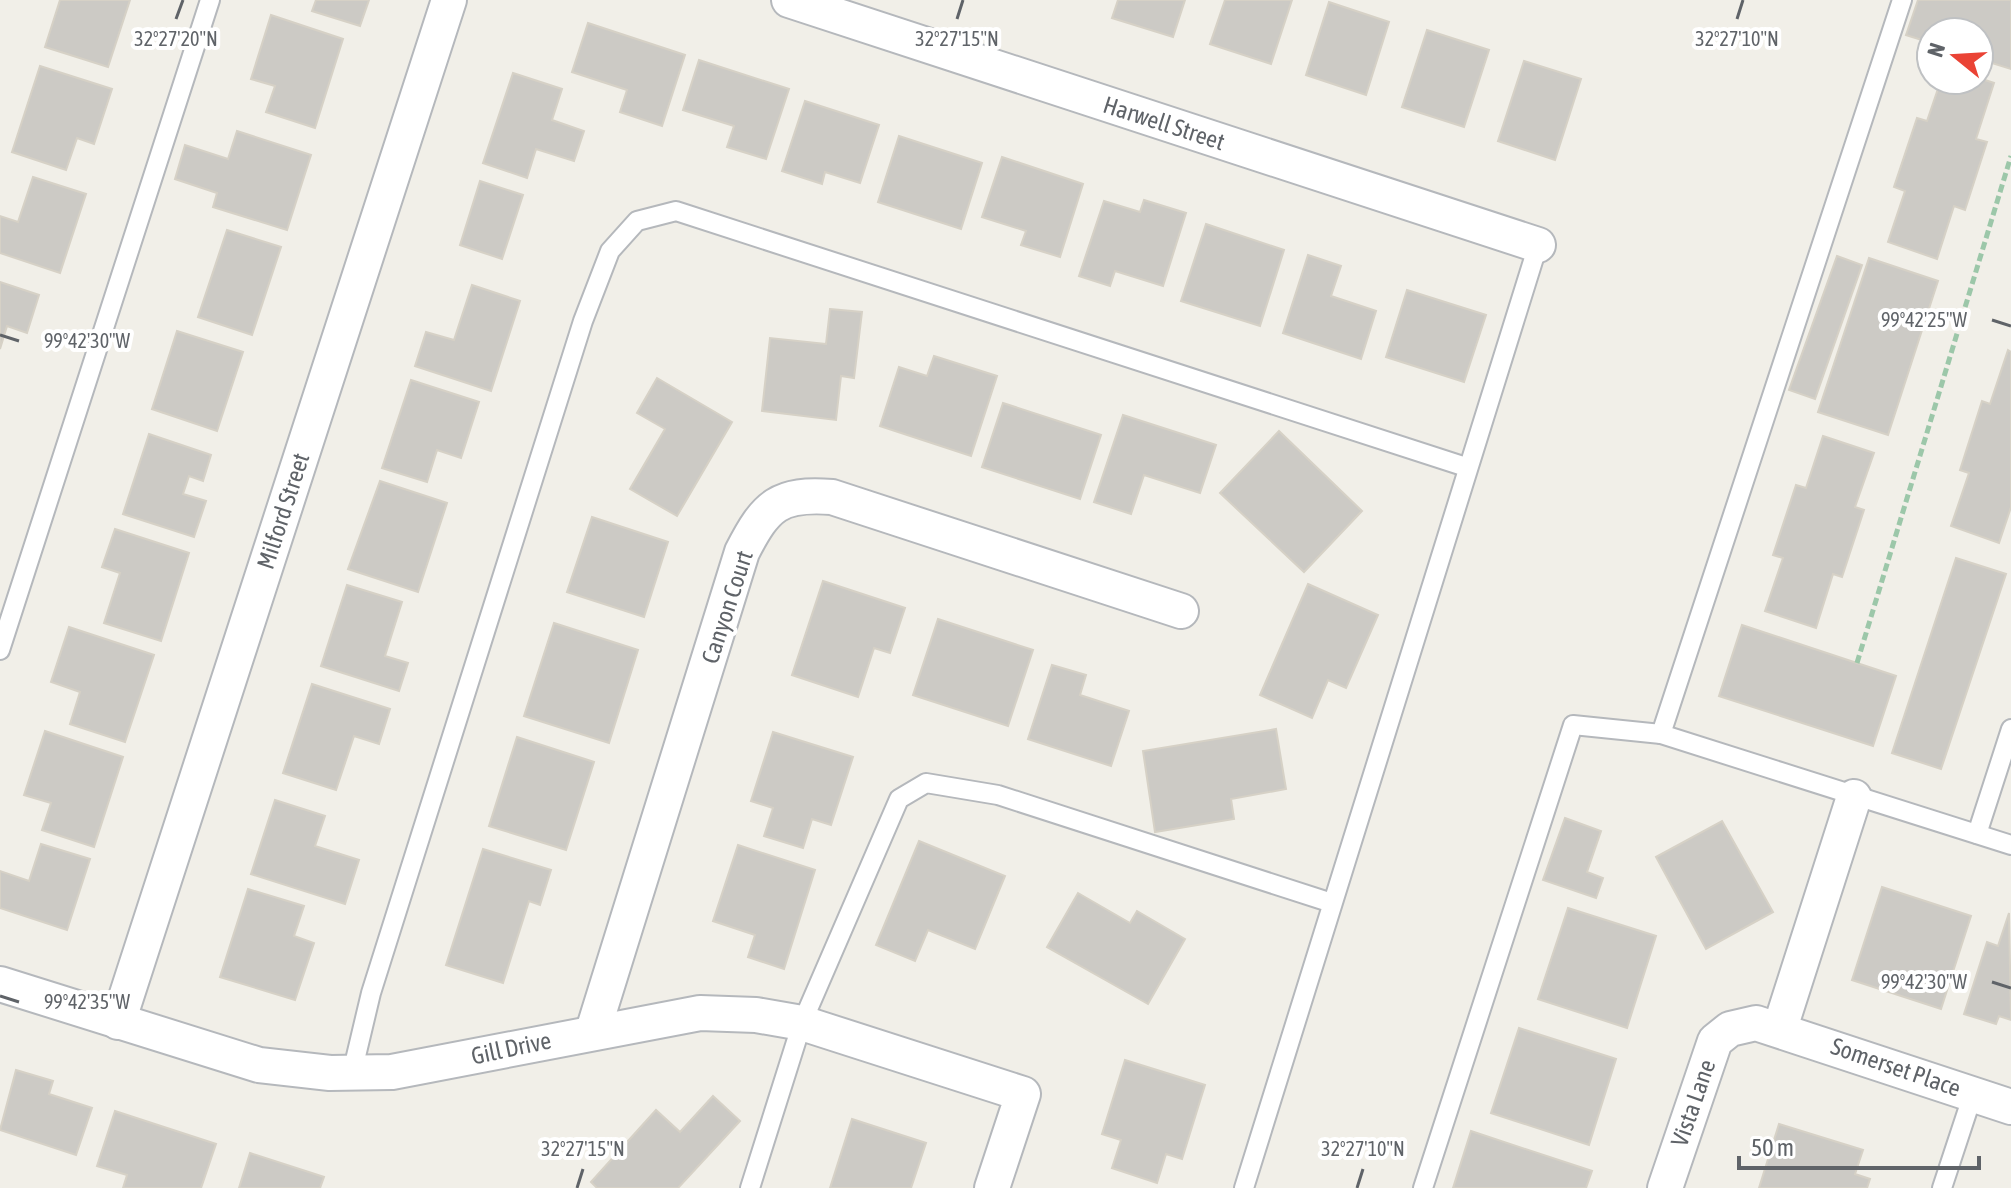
<svg xmlns="http://www.w3.org/2000/svg" width="2011" height="1188" viewBox="0 0 2011 1188" font-family="'Asap Condensed',sans-serif">
<style>
.building{fill:#cccac5;stroke:#d6d1c6;stroke-width:2}
.lines{fill:none;stroke-linecap:round;stroke-linejoin:round}
.service-casing{stroke:#b5b8bc;stroke-width:22}
.minor-casing{stroke:#b5b8bc;stroke-width:38}
.path{stroke:#9cc7a9;stroke-width:5;stroke-dasharray:8 4;stroke-linecap:butt}
.service{stroke:#fff;stroke-width:18}
.minor{stroke:#fff;stroke-width:34}
.ticks{fill:none;stroke:#5f6368;stroke-width:3}
.labels{text-anchor:middle;dominant-baseline:central;stroke-width:8;stroke-linejoin:round;paint-order:stroke}
.street-label{font-size:24px;fill:#5f6368;stroke:#fff}
.ticks-label{font-size:20px;text-anchor:middle;fill:#5f6368;stroke:#fff;stroke-width:8;stroke-linejoin:round;paint-order:stroke}
</style>
<rect width="100%" height="100%" fill="#f1efe8"/>
<g class="building">
<polygon points="60,0 130,0 108,67 45,47"/>
<polygon points="316,0 369,0 360,26 312,11"/>
<polygon points="1118,0 1185,0 1173,37 1112,18"/>
<polygon points="1225,0 1292,0 1271,64 1210,44"/>
<polygon points="1918,0 2011,0 2011,69 1979,59 1979,32 1931,32 1931,43 1906,35"/>
<polygon points="1329,2 1389,22 1366,95 1306,75"/>
<polygon points="271,15 343,39 315,128 266,112 275,86 251,79"/>
<polygon points="588,23 685,55 662,126 620,112 627,90 572,72"/>
<polygon points="1427,30 1489,50 1464,127 1402,107"/>
<polygon points="699,60 789,89 766,159 727,147 734,126 683,110"/>
<polygon points="1524,61 1581,79 1555,160 1498,141"/>
<polygon points="40,66 112,89 94,144 77,138 66,170 12,152"/>
<polygon points="513,73 562,89 552,120 584,131 574,161 536,149 527,178 483,163"/>
<polygon points="1979,78 1994,83 1976,139 1987,142 1965,210 1954,206 1937,259 1888,242 1905,191 1894,187 1917,118 1927,121 1941,80"/>
<polygon points="805,101 879,125 860,183 825,172 822,184 782,171"/>
<polygon points="237,131 311,155 287,230 213,207 217,193 175,179 185,145 228,159"/>
<polygon points="899,136 982,163 961,229 878,202"/>
<polygon points="1002,157 1083,184 1060,257 1021,245 1026,231 982,217"/>
<polygon points="33,177 86,194 60,273 0,253 0,216 18,222"/>
<polygon points="480,181 523,195 502,259 460,245"/>
<polygon points="1144,200 1186,213 1163,286 1115,271 1110,286 1079,276 1104,201 1140,212"/>
<polygon points="1206,224 1284,250 1260,326 1181,301"/>
<polygon points="227,230 281,247 252,335 198,317"/>
<polygon points="1308,255 1341,266 1331,296 1376,311 1361,359 1283,333"/>
<polygon points="1837,256 1862,265 1815,399 1789,390"/>
<polygon points="1869,258 1938,281 1888,435 1818,412"/>
<polygon points="0,282 39,295 27,333 7,326 0,349"/>
<polygon points="472,285 520,301 491,391 415,366 426,332 454,340"/>
<polygon points="1407,290 1486,315 1464,382 1386,357"/>
<polygon points="830,309 862,312 854,378 841,376 836,420 762,411 770,338 826,344"/>
<polygon points="177,331 243,352 217,431 152,409"/>
<polygon points="2008,350 2011,352 2011,507 1999,543 1951,526 1969,473 1960,470 1982,401 1990,404"/>
<polygon points="934,356 997,376 971,456 880,426 899,367 927,376"/>
<polygon points="657,378 732,422 677,516 630,489 665,429 637,413"/>
<polygon points="411,380 479,402 461,458 437,450 427,482 382,468"/>
<polygon points="1003,403 1101,435 1080,499 982,467"/>
<polygon points="1123,415 1216,445 1200,493 1144,475 1131,514 1094,502"/>
<polygon points="1279,431 1362,511 1304,572 1220,493"/>
<polygon points="149,434 211,455 203,481 189,476 183,494 206,501 194,537 123,514"/>
<polygon points="1823,436 1874,453 1855,507 1864,510 1842,577 1833,574 1816,628 1765,611 1783,558 1773,555 1796,485 1806,488"/>
<polygon points="380,481 447,503 418,592 348,569"/>
<polygon points="592,517 668,542 644,617 567,592"/>
<polygon points="115,529 189,553 161,641 104,623 120,573 102,567"/>
<polygon points="1956,558 2006,574 1941,769 1892,753"/>
<polygon points="823,581 905,608 890,653 874,648 858,697 792,675"/>
<polygon points="1308,584 1378,615 1346,688 1328,680 1312,718 1260,695"/>
<polygon points="347,585 402,602 385,656 408,663 399,691 321,666"/>
<polygon points="938,619 1033,650 1008,726 913,695"/>
<polygon points="554,623 638,650 609,743 524,716"/>
<polygon points="1742,625 1896,676 1873,746 1719,696"/>
<polygon points="69,627 154,655 125,742 70,724 80,692 51,682"/>
<polygon points="1052,665 1086,675 1080,695 1129,711 1111,766 1028,739"/>
<polygon points="312,684 390,709 379,744 354,736 336,790 283,773"/>
<polygon points="1276,729 1286,789 1231,799 1234,819 1155,832 1143,751"/>
<polygon points="45,731 123,757 94,847 42,830 51,803 24,795"/>
<polygon points="773,732 853,757 831,825 812,819 803,848 764,836 773,808 751,801"/>
<polygon points="517,737 594,762 566,850 489,826"/>
<polygon points="275,800 325,816 315,846 359,860 345,904 251,874"/>
<polygon points="1565,818 1601,831 1587,872 1603,878 1596,898 1543,880"/>
<polygon points="1722,821 1773,912 1706,949 1656,857"/>
<polygon points="919,841 1005,876 975,949 928,930 915,961 876,945"/>
<polygon points="41,844 90,859 67,930 0,908 0,871 29,881"/>
<polygon points="738,845 815,870 784,969 748,957 755,935 713,921"/>
<polygon points="483,849 551,870 540,905 529,901 503,983 446,965"/>
<polygon points="1882,887 1971,916 1941,1009 1852,980"/>
<polygon points="248,889 304,906 294,936 314,943 295,1000 220,977"/>
<polygon points="1078,893 1130,923 1137,911 1185,939 1148,1004 1047,947"/>
<polygon points="1568,908 1656,936 1627,1028 1538,999"/>
<polygon points="2009,913 2011,1020 1999,1016 1996,1024 1964,1014 1987,942 1998,946"/>
<polygon points="1519,1028 1616,1059 1589,1145 1491,1113"/>
<polygon points="1125,1060 1205,1085 1182,1159 1166,1154 1157,1183 1112,1168 1121,1140 1102,1134"/>
<polygon points="16,1070 53,1081 49,1094 92,1108 76,1155 0,1130"/>
<polygon points="713,1096 740,1121 678,1188 597,1188 591,1182 656,1110 680,1132"/>
<polygon points="115,1111 216,1144 201,1188 123,1188 127,1175 97,1166"/>
<polygon points="852,1119 926,1143 911,1188 830,1188"/>
<polygon points="1779,1124 1863,1150 1855,1174 1870,1179 1867,1188 1759,1188"/>
<polygon points="1471,1131 1592,1171 1586,1188 1453,1188"/>
<polygon points="250,1153 324,1177 320,1188 239,1188"/>
</g>
<g class="lines">
<g class="service-casing">
<g id="service">
<polyline points="0,650 210,0"/>
<polyline points="1661,734 1902,0"/>
<polyline points="1977,834 2011,729"/>
<polyline points="352,1073 371,993 583,321 610,251 637,221 676,211 1466,467"/>
<polyline points="750,1188 802,1023 899,799 926,783 998,795 1332,903"/>
<polyline points="1244,1188 1538,245"/>
<polyline points="1423,1188 1573,725 1661,734 2011,845"/>
<polyline points="1942,1188 1973,1094"/>
</g>
</g>
<g class="minor-casing">
<g id="minor">
<polyline points="789,0 1538,245"/>
<polyline points="0,984 259,1065 330,1073 392,1072 700,1013 756,1015 802,1023 1023,1094 992,1188"/>
<polyline points="118,1022 449,0"/>
<polyline points="1780,1028 1854,797"/>
<path d="M593,1031l149,-479c24,-47 37,-59 90,-55l349,114"/>
<polyline points="1665,1188 1715,1041 1730,1029 1756,1023 2011,1107"/>
</g>
</g>
<polyline class="path" points="1857,663 2011,156"/>
<use href="#service" class="service"/>
<use href="#minor" class="minor"/>
</g>
<path class="ticks" d="M176,19l7,-19M957,19l6,-19M1737,19l6,-19M1992,320l19,6M0,335l19,6M1992,982l19,6M0,996l19,6M577,1188l6,-19M1357,1188l6,-19"/>
<g class="labels">
<g class="street-label">
<text transform="translate(1164 123) rotate(18)">Harwell Street</text>
<text transform="translate(283 511) rotate(-72)">Milford Street</text>
<text transform="translate(727 607) rotate(-72)">Canyon Court</text>
<text transform="translate(511 1048) rotate(-12)">Gill Drive</text>
<text transform="translate(1896 1067) rotate(19)">Somerset Place</text>
<text transform="translate(1693 1103) rotate(-71)">Vista Lane</text>
</g>
</g>
<g class="ticks-label">
<text x="176" y="46">32°27'20"N</text>
<text x="957" y="46">32°27'15"N</text>
<text x="1737" y="46">32°27'10"N</text>
<text x="1924" y="327">99°42'25"W</text>
<text x="87" y="348">99°42'30"W</text>
<text x="1924" y="989">99°42'30"W</text>
<text x="87" y="1009">99°42'35"W</text>
<text x="583" y="1156">32°27'15"N</text>
<text x="1363" y="1156">32°27'10"N</text>
</g>
<g transform="translate(1955 56) rotate(288)"><circle r="38" fill="#ffffff" stroke="#bfc1c3" stroke-width="2"/>
<path d="M0-6L14 30L0 20L-14 30Z" fill="#ea4335"/>
<text y="-12" font-size="22" font-weight="bold" text-anchor="middle" fill="#5f6368">N</text>
</g>
<path d="M1739 1156v12h240v-12" fill="none" stroke="#5f6368" stroke-width="4"/>
<text x="1751" y="1156" font-size="24" fill="#5f6368" stroke="#ffffff" stroke-width="6" paint-order="stroke">50 m</text>
</svg>
